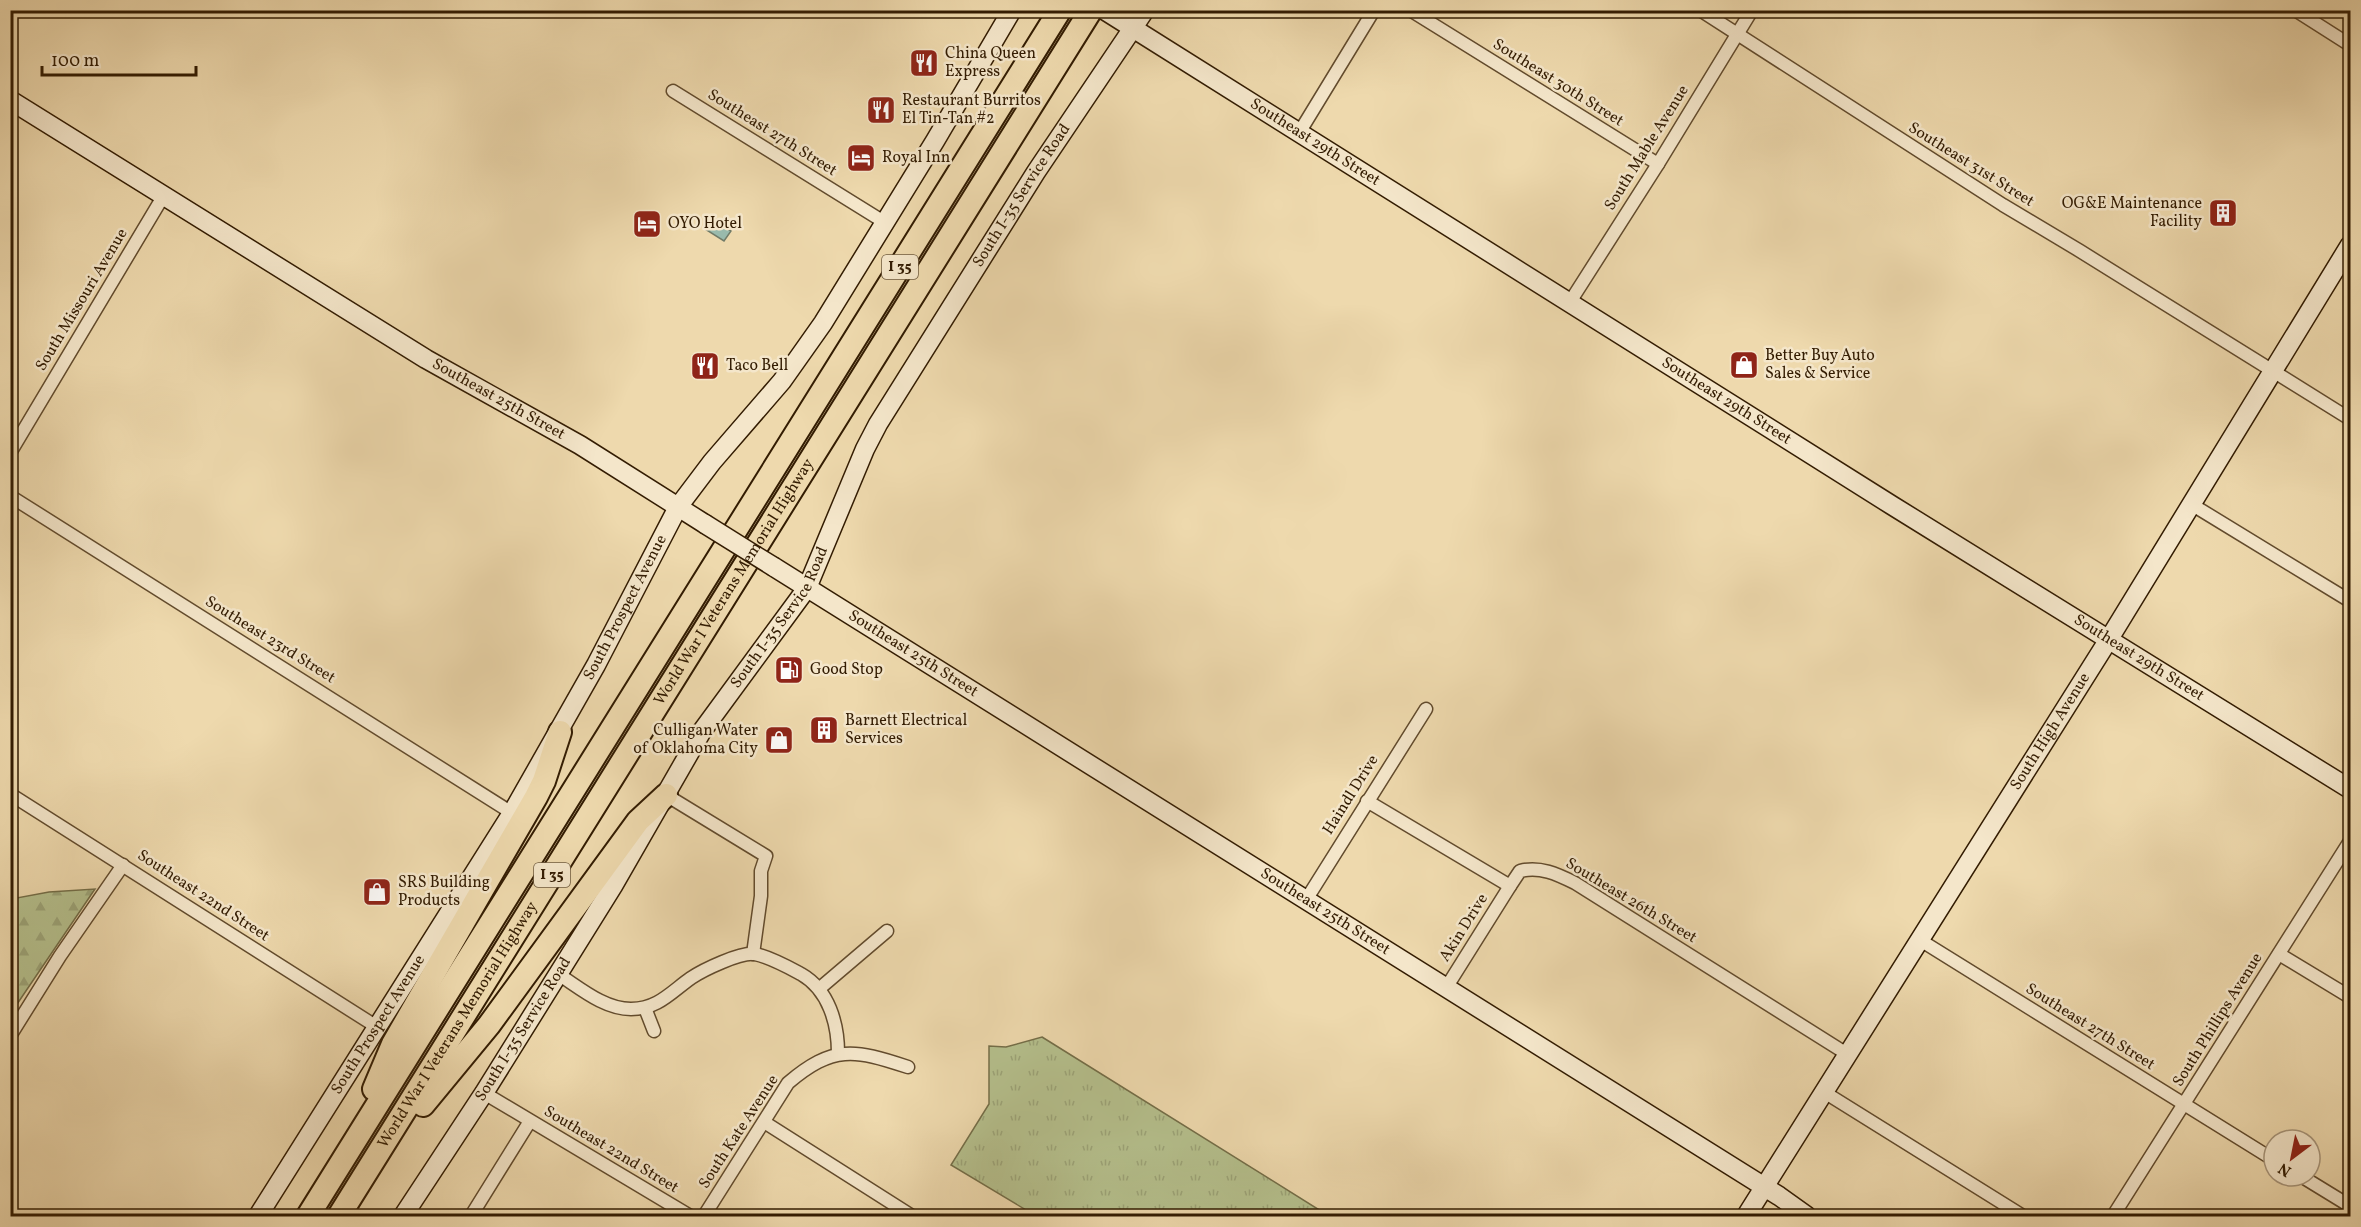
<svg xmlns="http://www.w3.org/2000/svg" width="2361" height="1227" viewBox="0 0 2361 1227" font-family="Vollkorn,serif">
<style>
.grass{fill:url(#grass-tufts);stroke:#746e48;stroke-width:1.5}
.forest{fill:url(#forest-firs);stroke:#746e48;stroke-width:1.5}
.water{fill:url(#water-ripples);stroke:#707b68;stroke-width:1.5}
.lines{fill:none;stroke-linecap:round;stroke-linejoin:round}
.street-casing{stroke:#624b2d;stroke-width:15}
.secondary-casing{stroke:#331c02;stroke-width:21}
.highway-casing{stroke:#331c02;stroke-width:26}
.street{stroke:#f4e6ca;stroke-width:12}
.secondary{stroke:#f4e6ca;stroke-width:18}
.highway{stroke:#eed9ad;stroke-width:22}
.secondary-bridge-casing{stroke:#331c02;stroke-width:21;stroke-linecap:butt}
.secondary-bridge{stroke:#f4e6ca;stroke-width:18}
.labels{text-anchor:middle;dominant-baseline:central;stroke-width:5;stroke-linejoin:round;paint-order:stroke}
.shield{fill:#f4e6ca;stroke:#6d593e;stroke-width:1.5}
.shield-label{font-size:15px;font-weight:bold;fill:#331c02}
.poi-label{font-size:16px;fill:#331c02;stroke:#f4e6ca;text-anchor:start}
.street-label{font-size:16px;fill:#331c02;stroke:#f4e6ca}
</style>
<defs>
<pattern id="grass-tufts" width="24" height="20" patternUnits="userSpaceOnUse" patternTransform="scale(1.5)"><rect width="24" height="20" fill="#b5c08d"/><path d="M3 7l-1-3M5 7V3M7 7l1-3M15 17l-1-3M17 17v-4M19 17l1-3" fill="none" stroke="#9ca478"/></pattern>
<pattern id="forest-firs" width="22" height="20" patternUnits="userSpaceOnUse" patternTransform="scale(1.5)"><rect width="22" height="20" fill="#b5c08d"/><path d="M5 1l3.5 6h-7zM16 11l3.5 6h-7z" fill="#9ca478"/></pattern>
<pattern id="water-ripples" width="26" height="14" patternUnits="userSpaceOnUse" patternTransform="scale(1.5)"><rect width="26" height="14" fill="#99baac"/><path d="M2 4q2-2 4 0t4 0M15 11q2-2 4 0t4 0" fill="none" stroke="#849f92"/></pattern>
</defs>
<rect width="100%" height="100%" fill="#eed9ad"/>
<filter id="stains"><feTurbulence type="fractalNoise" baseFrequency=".00333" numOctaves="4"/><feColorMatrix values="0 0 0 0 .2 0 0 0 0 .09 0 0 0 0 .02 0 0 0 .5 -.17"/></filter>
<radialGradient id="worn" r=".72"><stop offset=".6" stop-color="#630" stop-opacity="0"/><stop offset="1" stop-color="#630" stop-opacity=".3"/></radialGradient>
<polygon class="grass" points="1042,1037 1329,1216 1036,1216 951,1165 989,1104 989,1046 1006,1047"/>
<polygon class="forest" points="95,889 11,1013 11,899 49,892"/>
<polygon class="water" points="711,218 731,231 724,241 705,229"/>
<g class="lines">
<g class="street-casing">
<g id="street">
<polyline points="1410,10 1658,164"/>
<polyline points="1700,10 2003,205 2080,251 2350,419"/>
<polyline points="2295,10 2350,45"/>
<polyline points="673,91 884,222"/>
<polyline points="1299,133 1374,10"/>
<polyline points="1570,302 1658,164 1752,10"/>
<polyline points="10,453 164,195"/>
<polyline points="10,496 512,813"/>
<polyline points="2191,504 2350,601"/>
<polyline points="10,794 377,1027"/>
<polyline points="666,795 766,856 761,871 761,896 753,954"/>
<path d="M1367,801l143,85 10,-15c20,-5 37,3 55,12l272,171"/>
<polyline points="1306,900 1426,709"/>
<polyline points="1920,940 2274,1160"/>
<polyline points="2279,954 2350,997"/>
<path d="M558,974c22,14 46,35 73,35 27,0 40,-17 60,-31 12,-8 49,-26 64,-24 15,3 33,13 46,20 28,16 37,50 37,79"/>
<polyline points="820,988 887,931"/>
<polyline points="1446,988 1510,886"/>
<polyline points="645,1008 654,1031"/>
<polyline points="10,1036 60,956 123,865"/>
<polyline points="1824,1092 2023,1216"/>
<polyline points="484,1093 690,1216"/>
<polyline points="764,1122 912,1216"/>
<polyline points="2301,1176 2350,1206"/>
<polyline points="471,1216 530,1121"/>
<path d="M704,1216l84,-133c45,-38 66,-34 120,-16"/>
<polyline points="2113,1216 2350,841"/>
</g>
</g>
<g class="secondary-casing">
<g id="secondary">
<path id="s1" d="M1104,10l789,496 457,283"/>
<path id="s2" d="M10,100l416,259 154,86 125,79"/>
<path id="s3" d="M774,567l1005,629 28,20"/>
<path id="s4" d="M258,1216l254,-403 84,-148 82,-158 34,-45 70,-81 41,-58 112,-182 77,-131"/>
<path id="s5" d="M403,1216l81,-123 129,-207 89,-155 105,-143 58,-139 13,-25 158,-252 109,-162"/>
<path id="s6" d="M1746,1216l363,-577 241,-394"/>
</g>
</g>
<g class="highway-casing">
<g id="highway">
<polyline points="374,1089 393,1044 536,797 544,781 560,732"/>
<polyline points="423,1105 489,1025 638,821 666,795"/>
<polyline points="308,1216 1060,10"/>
<path id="s7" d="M339,1216l752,-1206"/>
</g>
</g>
<use href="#street" class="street"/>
<use href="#secondary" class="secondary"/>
<use href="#highway" class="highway"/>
<g class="secondary-bridge-casing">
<polyline id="secondary-bridge" points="705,524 774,567"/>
</g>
<use href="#secondary-bridge" class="secondary-bridge"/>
</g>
<defs>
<g id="restaurant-square" transform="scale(1.5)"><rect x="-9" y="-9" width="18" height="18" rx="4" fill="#8f2418" stroke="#f4e6ca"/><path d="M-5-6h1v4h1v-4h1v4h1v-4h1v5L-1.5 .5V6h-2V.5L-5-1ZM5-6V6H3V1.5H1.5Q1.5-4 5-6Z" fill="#fff"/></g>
<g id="hotel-square" transform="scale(1.5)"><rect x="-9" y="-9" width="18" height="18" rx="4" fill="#8f2418" stroke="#f4e6ca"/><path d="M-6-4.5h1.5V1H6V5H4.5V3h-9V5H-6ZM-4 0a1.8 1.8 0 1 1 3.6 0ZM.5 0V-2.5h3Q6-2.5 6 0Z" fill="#fff"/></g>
<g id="building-square" transform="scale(1.5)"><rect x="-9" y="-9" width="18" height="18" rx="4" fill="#8f2418" stroke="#f4e6ca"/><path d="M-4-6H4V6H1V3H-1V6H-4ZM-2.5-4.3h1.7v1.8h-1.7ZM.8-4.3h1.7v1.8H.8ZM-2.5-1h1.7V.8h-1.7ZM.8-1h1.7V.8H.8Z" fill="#fff"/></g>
<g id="shop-square" transform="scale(1.5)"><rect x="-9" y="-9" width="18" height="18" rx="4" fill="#8f2418" stroke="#f4e6ca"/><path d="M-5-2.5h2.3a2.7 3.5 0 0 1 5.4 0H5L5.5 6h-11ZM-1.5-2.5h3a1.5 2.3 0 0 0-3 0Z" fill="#fff"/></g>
<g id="fuel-square" transform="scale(1.5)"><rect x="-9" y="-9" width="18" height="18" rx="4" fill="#8f2418" stroke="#f4e6ca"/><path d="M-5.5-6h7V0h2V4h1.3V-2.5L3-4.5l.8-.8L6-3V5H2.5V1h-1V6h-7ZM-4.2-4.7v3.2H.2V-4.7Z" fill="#fff"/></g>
</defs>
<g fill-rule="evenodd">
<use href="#restaurant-square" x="924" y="63"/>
<use href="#restaurant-square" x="881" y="110"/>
<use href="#hotel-square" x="861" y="158"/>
<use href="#building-square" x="2223" y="213"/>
<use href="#hotel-square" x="647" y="224"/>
<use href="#shop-square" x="1744" y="365"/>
<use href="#restaurant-square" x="705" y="366"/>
<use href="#fuel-square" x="789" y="670"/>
<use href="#building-square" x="824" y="730"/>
<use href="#shop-square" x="779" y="740"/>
<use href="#shop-square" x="377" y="892"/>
</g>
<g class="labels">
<g class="shield">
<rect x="882" y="255" width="36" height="24" rx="4.5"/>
<rect x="534" y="863" width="36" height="24" rx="4.5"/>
</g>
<g class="shield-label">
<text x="900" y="267">I 35</text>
<text x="552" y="875">I 35</text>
</g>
<g class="poi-label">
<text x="945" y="54">China Queen<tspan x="945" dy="18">Express</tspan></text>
<text x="902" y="101">Restaurant Burritos<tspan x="902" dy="18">El Tin-Tan #2</tspan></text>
<text x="882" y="158">Royal Inn</text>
<text x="2202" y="204" text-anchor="end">OG&amp;E Maintenance<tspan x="2202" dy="18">Facility</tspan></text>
<text x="668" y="224">OYO Hotel</text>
<text x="1765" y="356">Better Buy Auto<tspan x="1765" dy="18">Sales &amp; Service</tspan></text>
<text x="726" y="366">Taco Bell</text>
<text x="810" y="670">Good Stop</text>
<text x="845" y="721">Barnett Electrical<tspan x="845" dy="18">Services</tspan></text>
<text x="758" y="731" text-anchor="end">Culligan Water<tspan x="758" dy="18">of Oklahoma City</tspan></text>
<text x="398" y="883">SRS Building<tspan x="398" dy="18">Products</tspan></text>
</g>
<g class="street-label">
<text transform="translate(1558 83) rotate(32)">Southeast 30th Street</text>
<text transform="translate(772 133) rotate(32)">Southeast 27th Street</text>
<text stroke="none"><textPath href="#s1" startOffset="249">Southeast 29th Street</textPath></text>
<text transform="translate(1647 148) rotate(-58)">South Mable Avenue</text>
<text transform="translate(1971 165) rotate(32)">Southeast 31st Street</text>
<text stroke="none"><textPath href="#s5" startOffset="1196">South I-35 Service Road</textPath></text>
<text transform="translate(82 300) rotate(-59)">South Missouri Avenue</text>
<text stroke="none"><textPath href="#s2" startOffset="573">Southeast 25th Street</textPath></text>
<text stroke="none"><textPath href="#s1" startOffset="735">Southeast 29th Street</textPath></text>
<text stroke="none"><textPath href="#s7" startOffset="747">World War I Veterans Memorial Highway</textPath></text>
<text stroke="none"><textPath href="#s4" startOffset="711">South Prospect Avenue</textPath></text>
<text stroke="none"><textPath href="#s5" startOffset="708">South I-35 Service Road</textPath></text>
<text transform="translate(270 640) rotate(32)">Southeast 23rd Street</text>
<text stroke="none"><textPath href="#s3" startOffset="164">Southeast 25th Street</textPath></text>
<text stroke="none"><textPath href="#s1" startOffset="1221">Southeast 29th Street</textPath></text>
<text stroke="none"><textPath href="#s6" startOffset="572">South High Avenue</textPath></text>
<text transform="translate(1351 795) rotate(-58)">Haindl Drive</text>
<text transform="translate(203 896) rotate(33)">Southeast 22nd Street</text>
<text transform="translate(1631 901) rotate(31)">Southeast 26th Street</text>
<text stroke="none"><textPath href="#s3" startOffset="650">Southeast 25th Street</textPath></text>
<text transform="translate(1464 928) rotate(-58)">Akin Drive</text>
<text transform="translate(2218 1020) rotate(-58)">South Phillips Avenue</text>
<text stroke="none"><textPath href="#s4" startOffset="226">South Prospect Avenue</textPath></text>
<text stroke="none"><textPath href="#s7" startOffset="225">World War I Veterans Memorial Highway</textPath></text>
<text transform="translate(2090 1027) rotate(32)">Southeast 27th Street</text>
<text stroke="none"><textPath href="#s5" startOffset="222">South I-35 Service Road</textPath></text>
<text transform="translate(739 1132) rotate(-57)">South Kate Avenue</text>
<text transform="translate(611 1150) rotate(31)">Southeast 22nd Street</text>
</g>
</g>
<rect width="2361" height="1227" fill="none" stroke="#eed9ad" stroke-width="36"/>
<rect x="12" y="12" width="2337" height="1203" fill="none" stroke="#331c02" stroke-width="3"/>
<rect x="18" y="18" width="2325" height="1191" fill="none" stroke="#331c02" stroke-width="1.5"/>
<g transform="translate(2292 1158) rotate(212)"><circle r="28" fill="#f4e6ca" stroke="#a7957a" stroke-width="1.5"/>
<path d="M0-4.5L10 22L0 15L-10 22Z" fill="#8f2418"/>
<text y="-9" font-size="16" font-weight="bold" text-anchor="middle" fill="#331c02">N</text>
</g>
<path d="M42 66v9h154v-9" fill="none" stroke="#331c02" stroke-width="3"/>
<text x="51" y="66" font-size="18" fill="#331c02" stroke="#f4e6ca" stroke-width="4.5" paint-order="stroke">100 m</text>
<rect width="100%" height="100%" filter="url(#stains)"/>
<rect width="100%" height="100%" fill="url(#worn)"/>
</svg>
